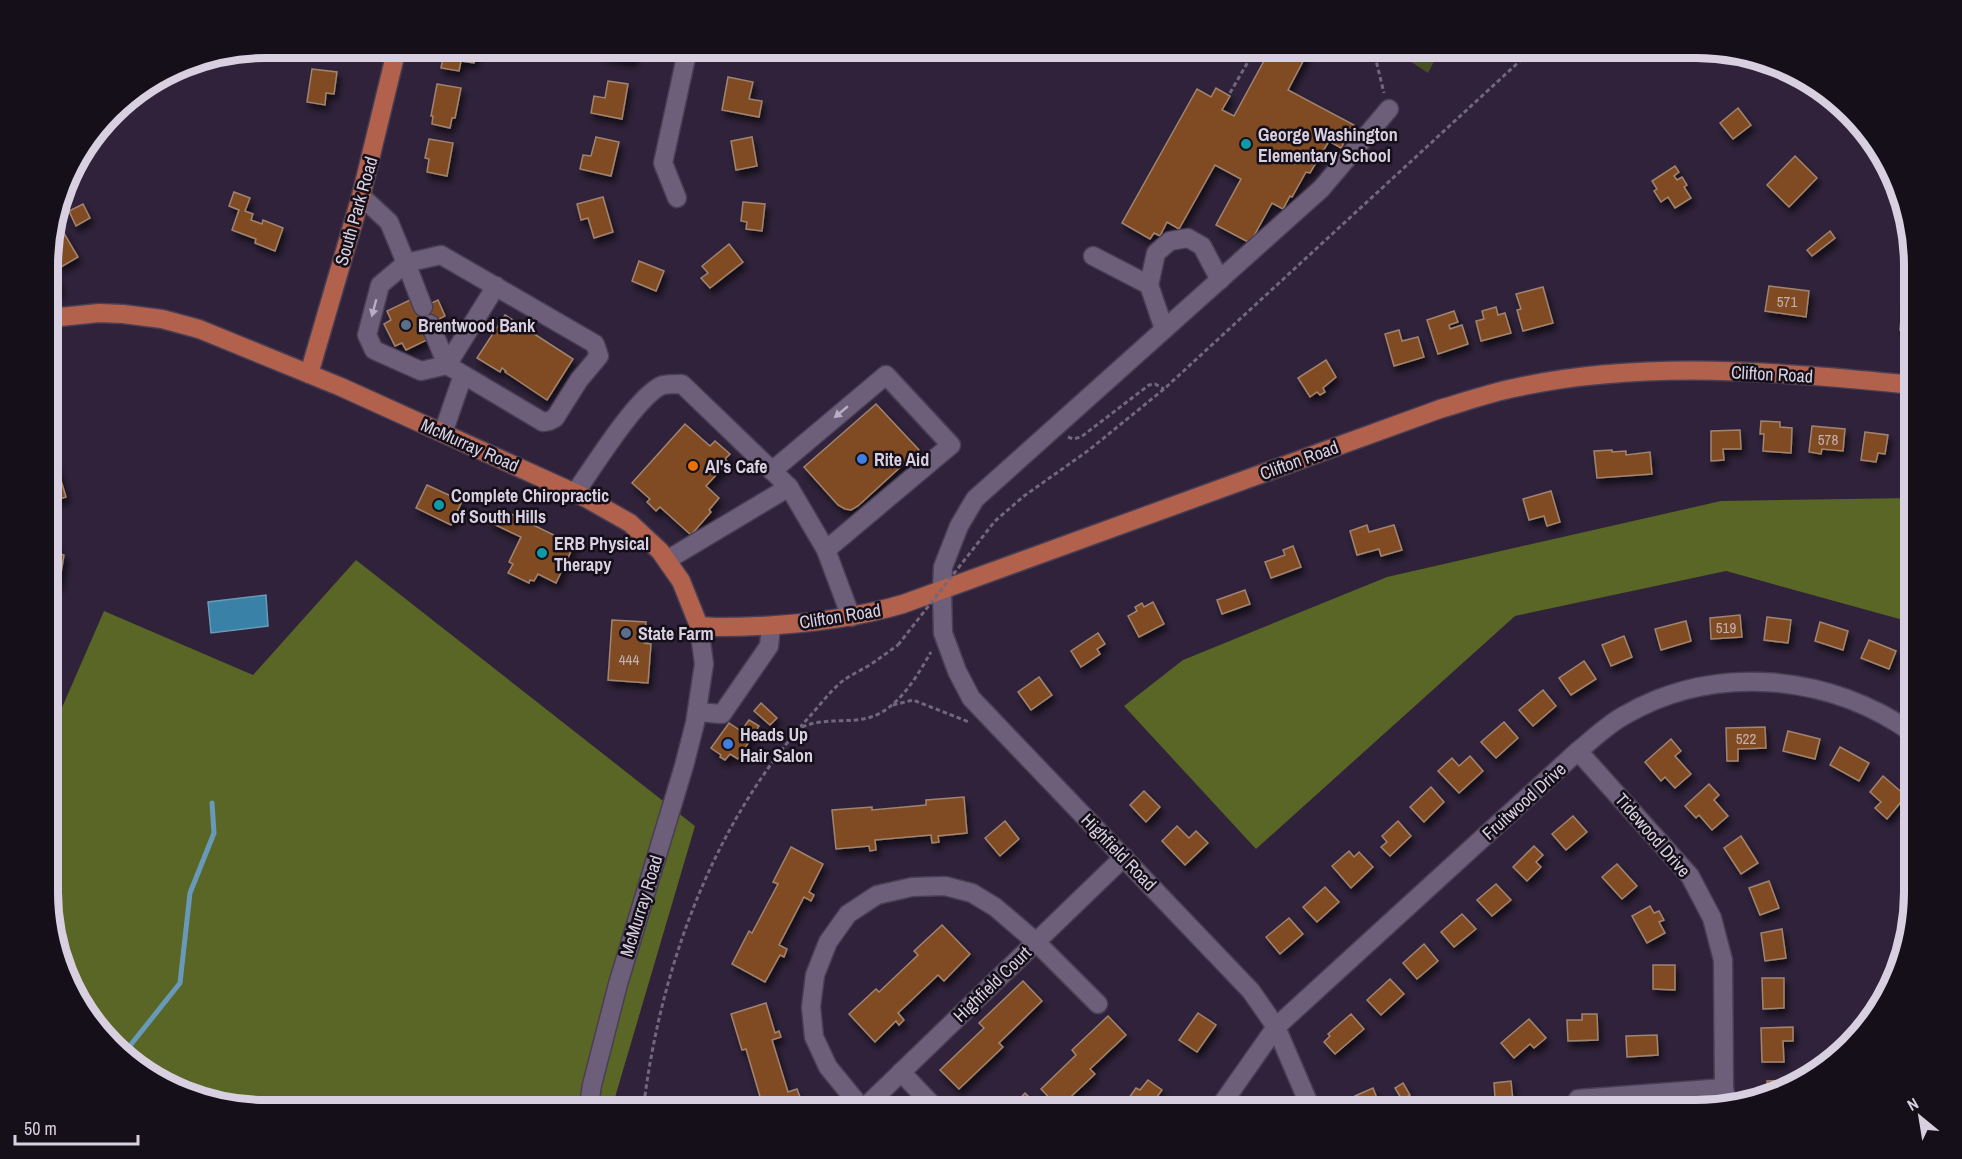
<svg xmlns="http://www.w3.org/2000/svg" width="1962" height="1159" viewBox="0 0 1962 1159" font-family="'Archivo Narrow',sans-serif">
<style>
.green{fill:#454f21}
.forest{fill:#596625}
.water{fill:#3a81a7;stroke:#6999b8;stroke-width:1.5}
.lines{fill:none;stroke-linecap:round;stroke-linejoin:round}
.stream{stroke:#6999b8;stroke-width:5}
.building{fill:#804b20;stroke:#a18470;stroke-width:1.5;filter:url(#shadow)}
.minor-casing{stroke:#493e53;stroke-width:21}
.major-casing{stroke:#493e53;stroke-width:21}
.path{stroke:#72677c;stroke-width:3;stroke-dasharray:4.5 3;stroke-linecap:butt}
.minor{stroke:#6d5f7a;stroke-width:18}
.major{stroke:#b2614d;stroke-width:18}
.path-bridge{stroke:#72677c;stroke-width:3;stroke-dasharray:4.5 3;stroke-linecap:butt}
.oneway{fill:#b8aec1}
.culture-dot{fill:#0f9aa8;stroke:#140f19;stroke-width:2}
.service-dot{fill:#5c6f8a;stroke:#140f19;stroke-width:2}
.shop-dot{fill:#3f7fe0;stroke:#140f19;stroke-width:2}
.food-dot{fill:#e8710a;stroke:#140f19;stroke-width:2}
.labels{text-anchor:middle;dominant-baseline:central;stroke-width:5;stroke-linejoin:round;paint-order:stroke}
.number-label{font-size:15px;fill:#c2afb0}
.poi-label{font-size:18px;font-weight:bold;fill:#d8d0e0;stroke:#140f19;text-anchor:start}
.street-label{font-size:18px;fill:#d8d0e0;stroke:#140f19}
.rim{fill:none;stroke:#d8d0e0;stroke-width:8}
</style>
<defs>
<filter id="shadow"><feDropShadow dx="3" dy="5.5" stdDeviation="3" flood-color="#0009"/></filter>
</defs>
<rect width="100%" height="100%" fill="#2f223a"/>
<polygon class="green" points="1390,48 1441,48 1428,73"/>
<g class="forest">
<polygon points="1914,498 1914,623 1726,571 1515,616 1256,849 1124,706 1183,660 1387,577 1721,501"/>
<polygon points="356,560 695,826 611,1111 267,1111 157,1081 85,1013 50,920 50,731 54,726 104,611 253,675"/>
</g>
<polygon class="water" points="266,595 268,626 211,633 208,602"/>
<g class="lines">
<polyline class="stream" points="125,1052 180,983 190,893 214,833 212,803"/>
</g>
<g class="building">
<polygon points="445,48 478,48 474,63 461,61 459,71 441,68"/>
<polygon points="596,48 636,48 633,61 599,54 600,49"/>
<polygon points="1271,48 1310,48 1288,90 1354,125 1341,148 1329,141 1310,173 1306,172 1292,197 1290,196 1283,209 1272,203 1250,243 1216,225 1241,179 1215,165 1179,229 1167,222 1160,236 1154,233 1150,239 1122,223 1197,89 1211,97 1216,88 1230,96 1222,110 1234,116"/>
<polygon points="312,69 337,72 334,94 326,93 325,105 307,102"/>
<polygon points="728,77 753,82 749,99 762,101 759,117 722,110"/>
<polygon points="608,81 628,84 622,119 591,113 594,96 605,98"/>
<polygon points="437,84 461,88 455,118 452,118 450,128 432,124 433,116 431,116"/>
<polygon points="1738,108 1751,125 1733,139 1720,123"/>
<polygon points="596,137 619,142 611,176 580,169 583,155 591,156"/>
<polygon points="752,137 757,166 736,170 731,141"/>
<polygon points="429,139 453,143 447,176 427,172 429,159 425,158"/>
<polygon points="1795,156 1817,178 1789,207 1767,185"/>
<polygon points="1675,166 1679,172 1674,176 1677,180 1682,177 1687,185 1684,187 1691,198 1675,208 1668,197 1661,202 1654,191 1657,189 1652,181"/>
<polygon points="234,192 250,198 245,211 253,214 251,220 262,224 263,220 283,228 275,251 255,243 256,239 232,230 239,210 229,206"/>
<polygon points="603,197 613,232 594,238 588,218 581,220 577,204"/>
<polygon points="743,202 765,204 762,231 746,229 747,222 741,221"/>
<polygon points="83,204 90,218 76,226 69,211"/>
<polygon points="62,230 78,257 61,267 50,248 50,239"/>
<polygon points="1830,231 1835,238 1812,256 1807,250"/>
<polygon points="729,244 743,262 710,288 701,278 708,273 702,266"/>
<polygon points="639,261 664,271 656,291 632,281"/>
<polygon points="54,268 61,291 50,294 50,270"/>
<polygon points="1769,286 1809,291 1806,317 1765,311"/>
<polygon points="1543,287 1553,323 1523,331 1517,310 1521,309 1516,294"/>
<polygon points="1903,298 1914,299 1914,331 1900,330"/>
<polygon points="412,299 417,310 438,300 445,316 425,326 431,338 406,350 402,343 395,346 384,324 391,320 387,311"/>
<polygon points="1496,307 1498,315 1505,313 1511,333 1481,341 1476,321 1484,319 1482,311"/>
<polygon points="1454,311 1458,322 1449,325 1450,329 1462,325 1468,344 1438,354 1427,320"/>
<polygon points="505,315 573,359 547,400 505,372 506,371 502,368 500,372 477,358"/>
<polygon points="1399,330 1402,341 1418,337 1424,357 1394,366 1385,334"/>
<polygon points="1326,360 1336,377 1323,388 1325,392 1320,395 1317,392 1310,397 1298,378"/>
<polygon points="876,404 919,450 858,506 851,510 845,509 838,505 804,467"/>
<polygon points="1761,421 1780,422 1780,427 1792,428 1791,453 1763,451 1764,434 1760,434"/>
<polygon points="685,424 710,446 715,441 730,454 725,459 728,462 706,486 719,498 709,510 711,512 691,535 660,507 656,511 647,502 650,499 632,483"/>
<polygon points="1812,426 1845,429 1843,451 1822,449 1821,454 1809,452"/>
<polygon points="1740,430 1741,449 1723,449 1724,460 1711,461 1711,431"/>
<polygon points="1865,432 1888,435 1885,454 1878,453 1876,462 1861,460"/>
<polygon points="1911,435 1914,435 1914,466 1906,465"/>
<polygon points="1612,450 1612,452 1626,451 1626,455 1650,452 1652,474 1597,478 1594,451"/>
<polygon points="55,461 66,497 50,502 50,463"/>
<polygon points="427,485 462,501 451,525 416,508"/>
<polygon points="1551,491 1560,522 1547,526 1544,516 1529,520 1523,499"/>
<polygon points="499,508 574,545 556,583 538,574 534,581 530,580 529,583 508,573 513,564 509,562 521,537 491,523"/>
<polygon points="1367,525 1369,532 1394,525 1402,550 1381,556 1379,549 1357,555 1350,531"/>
<polygon points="50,540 58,542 56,553 64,555 59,585 50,583"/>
<polygon points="1293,546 1301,567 1271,578 1265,562 1285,555 1283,550"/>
<polygon points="1245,590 1250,604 1222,614 1217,600"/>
<polygon points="1153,602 1164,624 1139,637 1128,616 1137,611 1135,607 1142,603 1144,607"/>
<polygon points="1740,615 1742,637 1711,639 1710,618"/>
<polygon points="1767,617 1791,620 1788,643 1764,640"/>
<polygon points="612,620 646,622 644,643 651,644 648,683 608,680"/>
<polygon points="1686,621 1691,641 1661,650 1655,629"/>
<polygon points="1820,622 1848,631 1843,650 1815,641"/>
<polygon points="1098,633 1105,644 1097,649 1100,654 1081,667 1071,651"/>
<polygon points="1624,636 1632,657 1611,666 1602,645"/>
<polygon points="1869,640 1896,651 1889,669 1861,658"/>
<polygon points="1584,661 1596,679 1571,695 1559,678"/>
<polygon points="1039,677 1052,695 1031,710 1018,692"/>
<polygon points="1543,690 1556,706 1533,726 1519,710"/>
<polygon points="761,703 777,718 770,725 754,711"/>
<polygon points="749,720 759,726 738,759 730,754 725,760 720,757 721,755 711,748 729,723 741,731"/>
<polygon points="1504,722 1518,738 1496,758 1481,742"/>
<polygon points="1765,727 1766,748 1738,749 1738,761 1727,761 1726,728"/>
<polygon points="1788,731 1820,739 1815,759 1783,751"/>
<polygon points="1671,739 1681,751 1675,756 1691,774 1675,788 1665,777 1661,781 1645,762"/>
<polygon points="1840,747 1869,763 1859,781 1830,765"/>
<polygon points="1470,756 1483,771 1459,793 1438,771 1452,758 1459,766"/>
<polygon points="1883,776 1906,796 1887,819 1875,808 1881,802 1870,792"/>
<polygon points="1709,784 1719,795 1714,800 1728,816 1712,830 1699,815 1696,818 1685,806"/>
<polygon points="1431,787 1444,802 1424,822 1410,807"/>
<polygon points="1144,791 1160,807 1146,822 1130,805"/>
<polygon points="964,797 967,833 938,836 939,842 932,843 931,835 875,840 876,850 870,851 869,846 836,849 832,810 872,807 872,810 926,805 926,800"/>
<polygon points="1573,816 1587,832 1566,850 1552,834"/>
<polygon points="1914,820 1914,855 1908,858 1902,848 1911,842 1902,827"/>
<polygon points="1005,821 1019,839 1000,856 985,838"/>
<polygon points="1398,821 1411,836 1390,856 1381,847 1387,842 1382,836"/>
<polygon points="1177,826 1189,838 1196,831 1208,843 1185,865 1162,841"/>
<polygon points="1741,836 1758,863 1741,874 1724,848"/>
<polygon points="1534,846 1543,855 1536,862 1541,867 1527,881 1513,867"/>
<polygon points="791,847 823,864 809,892 814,895 811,901 804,897 779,945 787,949 784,957 780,955 765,982 732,964 749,931 752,933 778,884 773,882"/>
<polygon points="1349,851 1354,857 1359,852 1373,867 1351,888 1332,866"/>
<polygon points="1617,864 1637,886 1622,899 1602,877"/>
<polygon points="1769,881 1779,908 1760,915 1749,888"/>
<polygon points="1496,884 1511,900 1492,916 1477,900"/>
<polygon points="1325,887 1339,902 1317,922 1303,907"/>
<polygon points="1650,906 1654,913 1659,911 1664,920 1659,922 1665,933 1647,943 1632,916"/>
<polygon points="1462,914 1476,929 1454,947 1441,932"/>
<polygon points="1289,918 1303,934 1280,954 1266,937"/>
<polygon points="942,925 970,954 944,981 938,975 898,1013 904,1020 899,1025 896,1021 875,1042 849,1014 876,989 879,992 918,955 914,951"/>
<polygon points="1782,929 1786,958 1765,961 1761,933"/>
<polygon points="1424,944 1438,961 1417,979 1403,963"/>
<polygon points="1653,965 1675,965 1675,990 1653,989"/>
<polygon points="1762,978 1784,978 1784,1008 1763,1009"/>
<polygon points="1390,979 1404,994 1381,1015 1367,1000"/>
<polygon points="1023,981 1042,1001 999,1043 1003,1047 959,1089 940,1070 984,1028 979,1023"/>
<polygon points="766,1003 775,1033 779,1031 781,1037 772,1040 788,1092 797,1089 800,1097 794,1099 797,1111 760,1111 757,1101 761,1100 746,1049 742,1050 731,1014"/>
<polygon points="1198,1013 1216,1025 1197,1052 1179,1040"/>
<polygon points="1351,1014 1364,1029 1335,1054 1324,1042 1330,1036 1328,1034"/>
<polygon points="1582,1014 1597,1014 1598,1040 1568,1041 1567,1020 1582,1020"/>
<polygon points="1108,1016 1126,1035 1090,1069 1095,1074 1059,1108 1041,1089 1076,1055 1072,1050"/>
<polygon points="1529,1019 1546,1038 1534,1048 1530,1044 1514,1058 1501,1043"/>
<polygon points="1793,1027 1793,1041 1783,1041 1784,1062 1762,1062 1761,1028"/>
<polygon points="1657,1035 1658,1055 1627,1057 1626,1036"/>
<polygon points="1148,1080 1162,1090 1147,1111 1121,1109 1136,1088 1140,1090"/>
<polygon points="1790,1080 1790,1086 1768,1093 1767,1081"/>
<polygon points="1511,1081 1514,1111 1491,1111 1490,1099 1495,1098 1494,1083"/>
<polygon points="1403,1083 1410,1095 1402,1100 1395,1088"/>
<polygon points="1373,1088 1382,1111 1361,1111 1355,1096"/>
<polygon points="1025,1093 1043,1111 1008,1111"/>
</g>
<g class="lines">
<g class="minor-casing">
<g id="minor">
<polyline points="361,196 389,222 406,263 441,255 595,344 599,356 579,380 555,418 549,421 543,422 447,365 430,324"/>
<polyline points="677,198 663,163 688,48"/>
<polyline points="1093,256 1149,285"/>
<polyline points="423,307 406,263 380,285 367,335 374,350 421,371 447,365 496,286"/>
<polyline points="1164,329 1149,285 1156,253 1170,241 1188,238 1202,246 1220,280"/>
<polyline points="443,433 463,375"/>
<polyline points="772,471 886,375 951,445 826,550 851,617"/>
<path d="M575,493c17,-24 64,-100 88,-108 5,-1 13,-1 19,-1l107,103"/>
<polyline points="667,560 789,487 826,550"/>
<polyline points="697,712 722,714 769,646 771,626"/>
<polyline points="1578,751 1690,876 1712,918 1723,960 1724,1088 1727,1105"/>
<polyline points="901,1072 938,1111"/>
<polyline points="1578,1099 1724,1088"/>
<polyline points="588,1111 592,1085 618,984 684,766 695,723 704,664 699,626"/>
<polyline points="861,1111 1124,857"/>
<polyline points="864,1111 828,1067 814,1037 811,1007 815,975 828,942 848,914 877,895 912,887 945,886 972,893 995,907 1036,942 1098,1004"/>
<path d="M1217,1111l59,-84 302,-276c15,-12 30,-27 47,-36 90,-52 205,-41 289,19"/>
<polyline points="1312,1111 1276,1027 1251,991 971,698 957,671 943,633 942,590 943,567 959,526 975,499 1321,189 1389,109"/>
</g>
</g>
<g class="major-casing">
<g id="major">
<path d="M50,318l49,-5 24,1 39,5 37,10 142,58 245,111 44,25 30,28 21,30 18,45 17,1c64,0 126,-5 187,-23l537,-195c24,-7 49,-16 74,-21 131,-29 268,-16 400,-3"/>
<polyline points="309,374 361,196 397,48"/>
</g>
</g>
<g class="path">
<polyline points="1373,48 1384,93"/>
<polyline points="1230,93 1256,48"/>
<polyline points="1068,437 1073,439 1081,437 1149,385 1155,384 1164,389"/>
<polyline points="995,521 1024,496 1089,450 1164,389 1534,48"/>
<polyline points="893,705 913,700 969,722"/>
<path d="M802,727c23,-10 48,-3 69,-10 28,-9 46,-41 60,-65"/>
<path d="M643,1111c17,-143 70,-288 167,-395 9,-10 18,-22 28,-31 8,-8 20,-13 30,-19 11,-7 20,-14 30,-21"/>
</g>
<use href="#minor" class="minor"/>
<use href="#major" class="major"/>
<polyline class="path-bridge" points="898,645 995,521"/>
</g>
<defs><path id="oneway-solid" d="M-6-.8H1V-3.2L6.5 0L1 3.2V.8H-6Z" transform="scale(1.5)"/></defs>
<g class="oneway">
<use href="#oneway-solid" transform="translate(374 308) rotate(105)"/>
<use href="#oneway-solid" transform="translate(841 412) rotate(140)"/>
</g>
<g class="culture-dot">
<circle cx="1246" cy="144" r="6"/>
<circle cx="439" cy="505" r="6"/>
<circle cx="542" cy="553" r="6"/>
</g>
<g class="service-dot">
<circle cx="406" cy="325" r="6"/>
<circle cx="626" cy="633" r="6"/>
</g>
<g class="shop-dot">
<circle cx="862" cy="459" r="6"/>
<circle cx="728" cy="744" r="6"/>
</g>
<circle class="food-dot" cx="693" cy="466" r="6"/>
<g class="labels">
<g class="number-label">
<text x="1787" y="301">571</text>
<text x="1828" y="439">578</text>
<text x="1726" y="627">519</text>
<text x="629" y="659">444</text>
<text x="1746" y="738">522</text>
</g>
<g class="poi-label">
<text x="1258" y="134">George Washington<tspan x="1258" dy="21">Elementary School</tspan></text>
<text x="418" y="325">Brentwood Bank</text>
<text x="874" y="459">Rite Aid</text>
<text x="705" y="466">Al's Cafe</text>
<text x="451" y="495">Complete Chiropractic<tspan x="451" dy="21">of South Hills</tspan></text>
<text x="554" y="543">ERB Physical<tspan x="554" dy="21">Therapy</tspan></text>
<text x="638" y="633">State Farm</text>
<text x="740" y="734">Heads Up<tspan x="740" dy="21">Hair Salon</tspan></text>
</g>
<g class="street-label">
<text transform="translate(356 211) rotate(-74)">South Park Road</text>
<text transform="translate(1772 374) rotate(3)">Clifton Road</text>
<text transform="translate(470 445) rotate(24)">McMurray Road</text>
<text transform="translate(1299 460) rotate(-20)">Clifton Road</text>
<text transform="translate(840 616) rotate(-9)">Clifton Road</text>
<text transform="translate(1524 801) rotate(-42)">Fruitwood Drive</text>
<text transform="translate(1653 835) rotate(49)">Tidewood Drive</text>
<text transform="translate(1119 852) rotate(46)">Highfield Road</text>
<text transform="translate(641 906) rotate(-73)">McMurray Road</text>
<text transform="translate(992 984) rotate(-44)">Highfield Court</text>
</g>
</g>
<path d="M0 0H1962V1159H0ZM266 58H1696A208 208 0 0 1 1904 266V892A208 208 0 0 1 1696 1100H266A208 208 0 0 1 58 892V266A208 208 0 0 1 266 58Z" fill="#140f19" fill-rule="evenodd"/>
<path class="rim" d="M266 58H1696A208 208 0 0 1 1904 266V892A208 208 0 0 1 1696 1100H266A208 208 0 0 1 58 892V266A208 208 0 0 1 266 58Z"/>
<g transform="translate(1920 1117) rotate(330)" stroke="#140f19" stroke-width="4.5" paint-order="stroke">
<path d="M0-4.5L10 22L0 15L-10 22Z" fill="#d8d0e0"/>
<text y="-9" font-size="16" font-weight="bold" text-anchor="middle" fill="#d8d0e0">N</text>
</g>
<path d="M15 1135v9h123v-9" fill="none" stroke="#d8d0e0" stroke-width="3"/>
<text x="24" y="1135" font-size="18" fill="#d8d0e0" stroke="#140f19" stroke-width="4.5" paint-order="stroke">50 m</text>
</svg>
